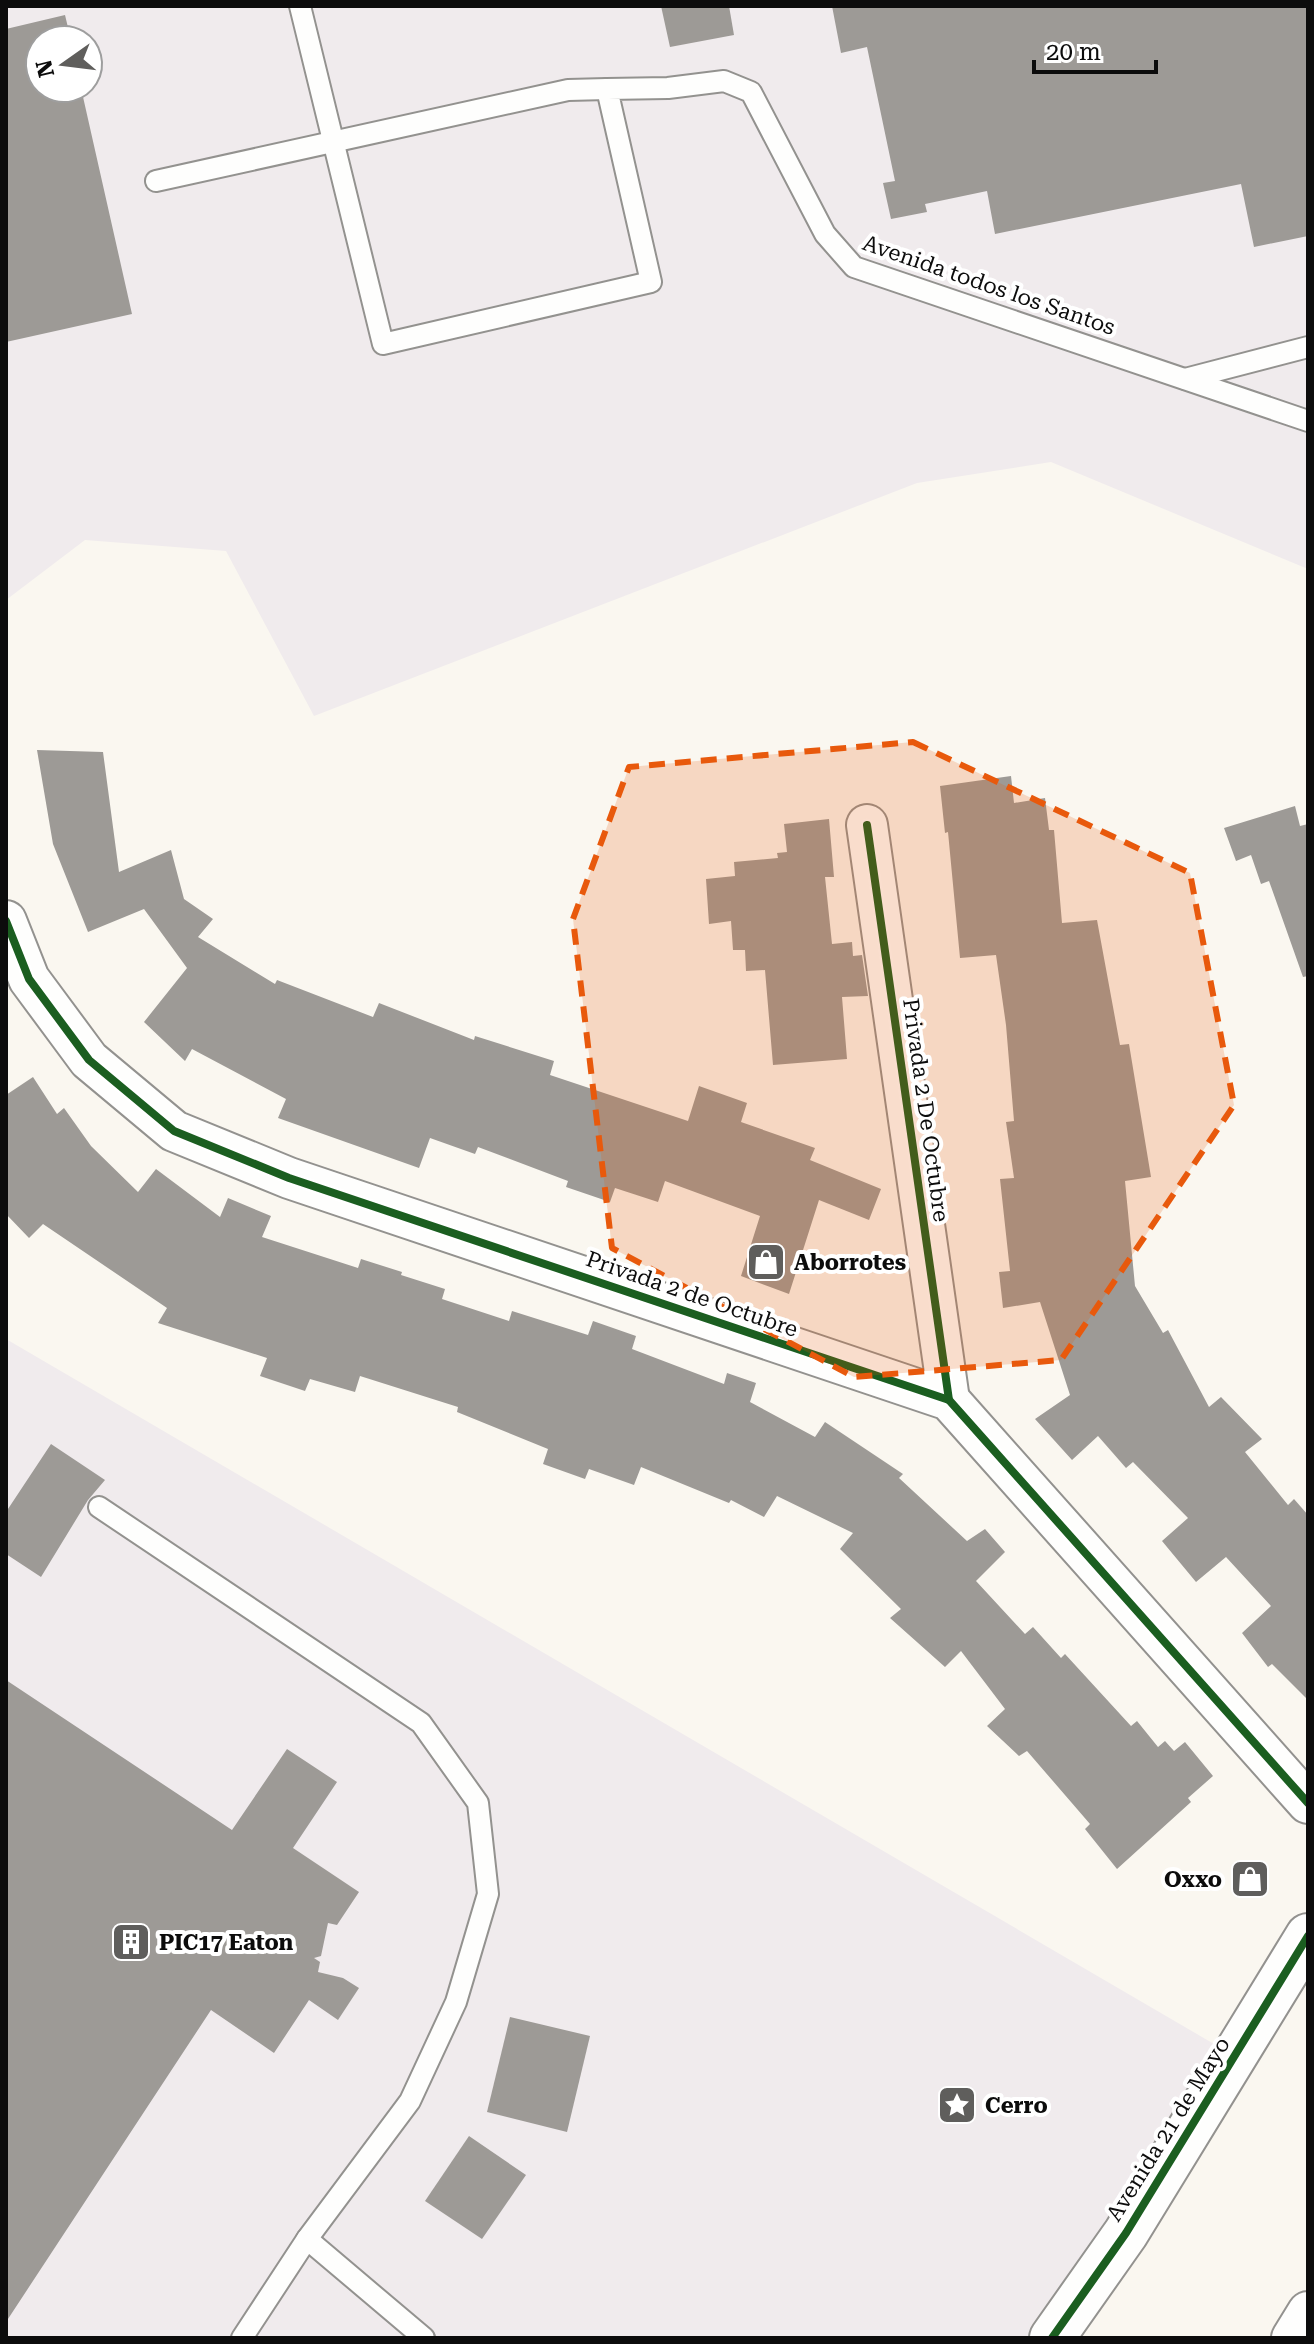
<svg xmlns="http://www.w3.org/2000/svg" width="1314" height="2344" viewBox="0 0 1314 2344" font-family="'Roboto Serif',serif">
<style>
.industrial{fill:#f0ebed;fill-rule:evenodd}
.building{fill:#9d9a96}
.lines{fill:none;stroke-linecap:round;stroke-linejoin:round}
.service-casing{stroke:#93928f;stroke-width:24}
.minor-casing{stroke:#93928f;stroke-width:44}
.tertiary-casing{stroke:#93928f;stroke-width:48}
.service{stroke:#fefefd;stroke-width:20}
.minor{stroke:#fefefd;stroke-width:40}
.tertiary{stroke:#fefefd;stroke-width:44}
.cycleway-casing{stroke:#fff;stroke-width:13}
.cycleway{stroke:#1b5e20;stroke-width:8}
.marked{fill:#e8590c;fill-opacity:0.2;stroke:#e8590c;stroke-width:6;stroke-dasharray:16 10;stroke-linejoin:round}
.labels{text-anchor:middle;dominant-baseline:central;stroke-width:8;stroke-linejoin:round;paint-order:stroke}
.street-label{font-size:22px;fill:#0c0c0c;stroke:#fff}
.poi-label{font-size:22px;font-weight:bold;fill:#0c0c0c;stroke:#fff;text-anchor:start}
</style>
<rect width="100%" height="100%" fill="#faf7f0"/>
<g class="industrial">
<path d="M6,6h1302v563l-257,-107 -134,21 -603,233 -88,-165 -141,-11 -79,60zM40,40h48v48h-48z"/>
<polygon points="6,1339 1238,2058 1045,2338 6,2338"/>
</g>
<g class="building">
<polygon points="661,6 729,6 734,35 670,47"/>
<polygon points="832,6 1308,6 1308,236 1254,247 1241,184 995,234 987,191 925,204 927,212 891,219 883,183 895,181 867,47 841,53"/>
<polygon points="65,15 71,40 40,40 40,88 81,88 132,314 6,342 6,29"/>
<polygon points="37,750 103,752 119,872 171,850 184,899 213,919 198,937 275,984 277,980 373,1017 379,1003 474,1040 475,1036 554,1061 550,1075 688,1121 699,1086 747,1103 741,1122 815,1148 810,1160 881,1189 869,1220 819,1200 789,1294 741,1276 760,1216 665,1181 658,1202 615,1188 610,1202 566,1187 568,1181 478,1147 475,1154 430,1138 419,1168 278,1118 286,1099 192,1049 185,1061 144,1022 187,968 144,909 88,932 53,844"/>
<polygon points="1011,776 1014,803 1045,798 1049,830 1054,830 1062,923 1097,920 1120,1045 1129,1044 1151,1177 1125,1181 1135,1286 1163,1333 1168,1330 1209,1407 1221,1397 1262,1439 1245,1452 1288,1505 1294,1499 1308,1515 1308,1700 1272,1664 1268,1667 1242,1633 1271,1606 1226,1557 1196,1582 1162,1541 1188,1518 1133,1462 1126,1468 1098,1436 1072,1460 1035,1419 1070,1395 1040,1302 1003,1308 999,1272 1010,1271 1000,1179 1014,1178 1006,1122 1014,1121 1006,1025 996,955 960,958 948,832 945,833 940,786"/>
<polygon points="1295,806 1300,826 1308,824 1308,976 1303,977 1269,881 1261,884 1251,855 1236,861 1224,828"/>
<polygon points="829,819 834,877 825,877 832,944 852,942 853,956 862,955 868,996 842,997 847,1059 773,1065 765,970 746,971 745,950 733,950 731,921 709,924 706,879 735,876 734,862 778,858 777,853 787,852 784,824"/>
<polygon points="33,1077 57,1114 64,1108 91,1146 138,1192 156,1169 220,1217 228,1198 271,1216 262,1237 358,1268 361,1259 402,1272 401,1275 445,1289 442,1299 509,1321 512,1311 588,1335 593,1321 636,1336 632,1349 724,1384 727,1373 756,1383 750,1402 815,1437 825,1422 903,1474 899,1478 967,1541 985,1529 1005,1552 976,1581 1025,1634 1033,1627 1061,1658 1065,1654 1131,1726 1137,1721 1158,1747 1165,1741 1174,1751 1185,1742 1213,1776 1188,1798 1191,1802 1117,1869 1085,1829 1090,1824 1027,1751 1019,1756 987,1726 1005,1709 961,1651 945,1667 890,1618 901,1609 840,1549 853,1533 777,1496 764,1517 731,1500 729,1503 641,1467 634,1485 589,1469 585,1479 543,1464 548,1449 457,1412 458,1407 360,1376 355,1392 310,1379 305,1391 260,1376 267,1358 158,1323 167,1308 43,1224 29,1238 6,1214 6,1095"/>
<polygon points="51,1444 105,1480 88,1500 41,1577 6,1554 6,1512"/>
<polygon points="6,1680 232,1830 287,1749 337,1782 293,1848 359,1892 337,1925 328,1923 321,1956 314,1958 320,1962 318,1972 343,1978 359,1988 338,2020 309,2000 274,2053 211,2010 6,2322"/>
<polygon points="510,2017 590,2036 567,2132 487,2112"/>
<polygon points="469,2136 526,2175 482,2239 425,2201"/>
</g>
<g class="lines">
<g class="service-casing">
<g id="service">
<polyline points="300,6 383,344 651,282 607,89 668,88 724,81 751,92 825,234 854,267 1308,421"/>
<polyline points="156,181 568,90 607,89"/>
<polyline points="1185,379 1308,347"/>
<polyline points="99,1507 421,1723 478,1803 488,1894 456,2002 410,2101 307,2239 242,2338"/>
<polyline points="307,2239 424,2338"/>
</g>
</g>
<g class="minor-casing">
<g id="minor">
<polyline points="867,825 949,1400"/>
<polyline points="6,921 29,979 89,1060 174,1131 289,1178 949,1400 1308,1803"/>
<polyline points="1292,2338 1308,2312"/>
</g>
</g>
<g class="tertiary-casing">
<polyline id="tertiary" points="1052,2338 1126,2233 1308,1936"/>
</g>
<use href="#service" class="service"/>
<use href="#minor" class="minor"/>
<use href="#tertiary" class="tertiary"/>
<g class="cycleway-casing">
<g id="cycleway">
<polyline points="867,825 949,1400"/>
<polyline points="6,921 29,979 89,1060 174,1131 289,1178 949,1400 1308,1803"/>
<polyline points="1052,2338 1126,2233 1308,1936"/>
</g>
</g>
<use href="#cycleway" class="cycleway"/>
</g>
<path class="marked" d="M913,742l277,131 44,232 -173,255 -207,17 -242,-129 -39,-329 56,-152z"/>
<defs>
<g id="shop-square" transform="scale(2)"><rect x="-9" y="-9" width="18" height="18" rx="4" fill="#5f5e5c" stroke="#fff"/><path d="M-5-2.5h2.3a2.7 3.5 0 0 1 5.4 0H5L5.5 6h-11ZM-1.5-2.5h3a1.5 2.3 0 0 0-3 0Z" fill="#fff"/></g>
<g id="building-square" transform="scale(2)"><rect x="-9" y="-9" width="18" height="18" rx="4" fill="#5f5e5c" stroke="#fff"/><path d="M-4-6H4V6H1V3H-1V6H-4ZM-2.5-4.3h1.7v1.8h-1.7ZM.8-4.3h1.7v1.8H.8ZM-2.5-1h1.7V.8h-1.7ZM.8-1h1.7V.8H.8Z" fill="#fff"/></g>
<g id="sight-square" transform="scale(2)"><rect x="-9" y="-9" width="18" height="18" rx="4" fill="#5f5e5c" stroke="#fff"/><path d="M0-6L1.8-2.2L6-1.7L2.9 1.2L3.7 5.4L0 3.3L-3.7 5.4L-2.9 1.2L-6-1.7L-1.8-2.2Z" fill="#fff"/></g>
</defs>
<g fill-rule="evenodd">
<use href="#shop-square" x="766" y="1262"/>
<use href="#shop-square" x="1250" y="1879"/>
<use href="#building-square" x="131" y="1942"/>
<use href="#sight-square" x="957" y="2105"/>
</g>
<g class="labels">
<g class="street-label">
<text transform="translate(989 285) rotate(19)">Avenida todos los Santos</text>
<text transform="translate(926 1110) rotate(82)">Privada 2 De Octubre</text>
<text transform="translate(692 1294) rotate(19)">Privada 2 de Octubre</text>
<text transform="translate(1168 2129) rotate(-58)">Avenida 21 de Mayo</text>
</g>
<g class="poi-label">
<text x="794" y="1262">Aborrotes</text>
<text x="1222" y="1879" text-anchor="end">Oxxo</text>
<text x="159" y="1942">PIC17 Eaton</text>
<text x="985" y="2105">Cerro</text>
</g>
</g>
<rect width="1314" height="2344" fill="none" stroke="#0c0c0c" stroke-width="16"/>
<g transform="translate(64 64) rotate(256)"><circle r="38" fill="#ffffff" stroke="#9e9e9e" stroke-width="2"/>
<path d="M0-6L14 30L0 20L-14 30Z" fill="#5f5e5c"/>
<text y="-12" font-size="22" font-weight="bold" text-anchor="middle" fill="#0c0c0c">N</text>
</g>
<path d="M1034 60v12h122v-12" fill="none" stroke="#0c0c0c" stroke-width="4"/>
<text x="1046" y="60" font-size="24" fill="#0c0c0c" stroke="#ffffff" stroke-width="6" paint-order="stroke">20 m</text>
</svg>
